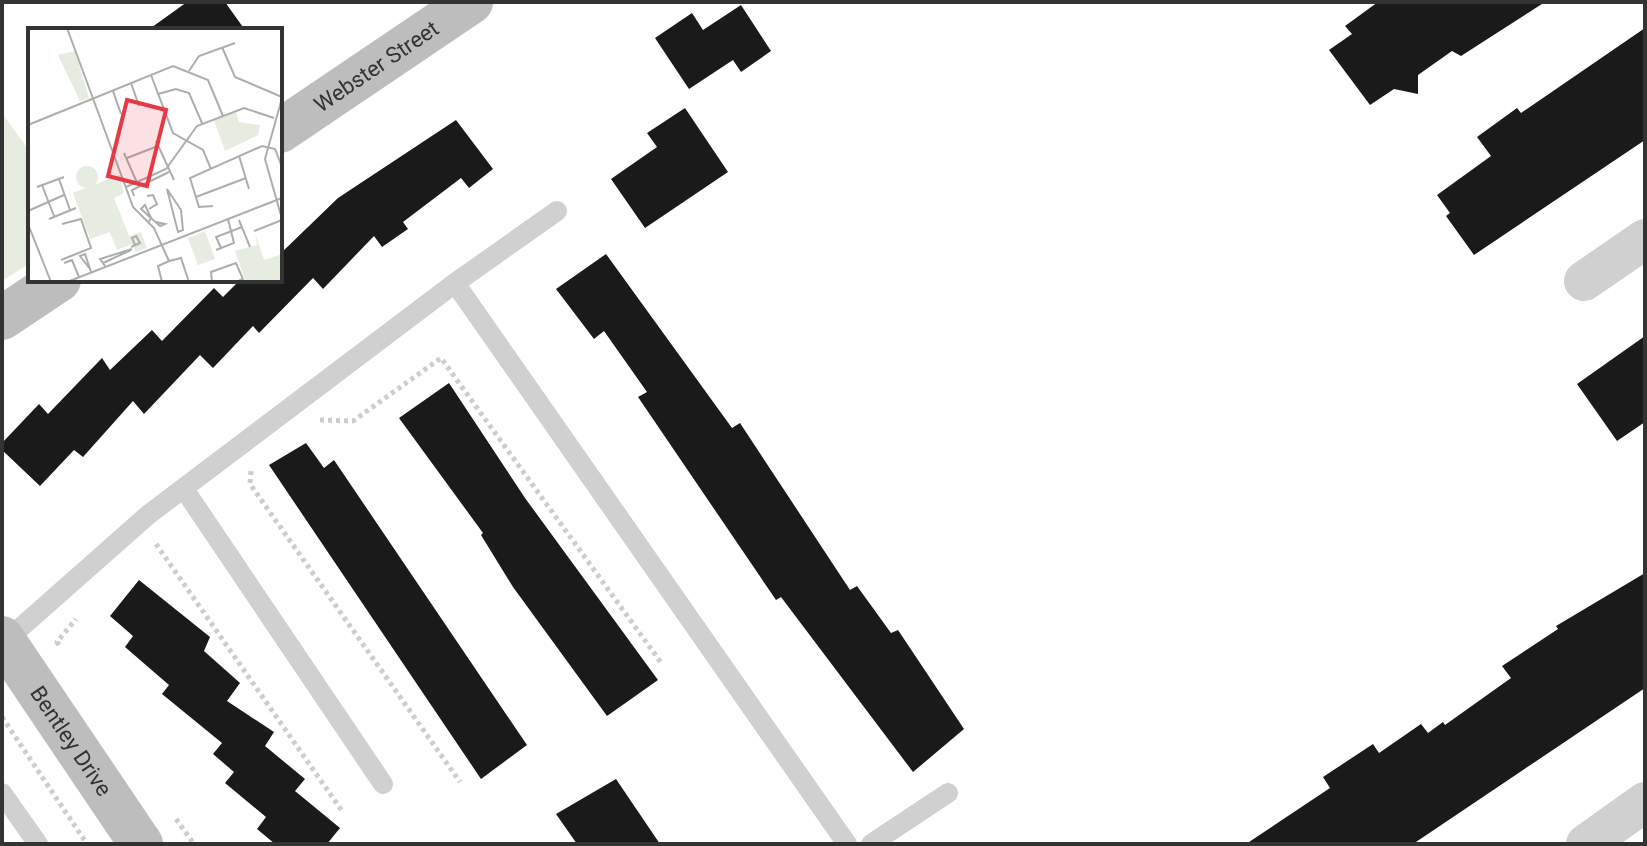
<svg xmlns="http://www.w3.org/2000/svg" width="1647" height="846" viewBox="0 0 1647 846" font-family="Roboto,sans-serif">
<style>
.green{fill:#e6ecdf}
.building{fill:#1a1a1a}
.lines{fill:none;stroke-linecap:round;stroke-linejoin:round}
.path{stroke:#cdcdcd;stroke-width:5;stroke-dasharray:4 4;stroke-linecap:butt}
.lane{stroke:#d0d0d0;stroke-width:20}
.street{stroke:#d0d0d0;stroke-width:40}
.secondary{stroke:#bdbdbd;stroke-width:44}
.labels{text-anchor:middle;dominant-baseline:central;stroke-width:8;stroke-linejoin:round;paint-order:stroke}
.street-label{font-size:22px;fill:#333;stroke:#fff}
.inset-road{fill:none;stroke:#adadad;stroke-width:2}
.view{fill:#e63946;fill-opacity:0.15;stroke:#e63946;stroke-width:4}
.inset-edge{fill:none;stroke:#333;stroke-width:4}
</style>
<rect width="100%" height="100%" fill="#fff"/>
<polygon class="green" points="2,113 30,152 30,263 2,281"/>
<g class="building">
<polygon points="187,2 225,2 245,30 148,30"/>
<polygon points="1378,2 1545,2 1461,56 1452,51 1418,75 1418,94 1394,89 1370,105 1329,50 1352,34 1345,26"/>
<polygon points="741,5 771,51 741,72 733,60 689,89 655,38 692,13 703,30"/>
<polygon points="1645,28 1645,140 1474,255 1446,216 1450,213 1437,195 1491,156 1477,137 1517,108 1521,113"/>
<polygon points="685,108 728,172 645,228 611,179 657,147 647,133"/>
<polygon points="456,120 493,169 469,188 461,178 403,222 408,229 382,247 374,236 323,289 313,278 259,333 253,326 213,368 200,355 144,414 133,401 83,457 74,450 40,486 2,450 2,443 39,404 48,414 102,358 110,370 152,330 162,341 214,288 223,297 240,280 280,280 280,254 338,198"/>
<polygon points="606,254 732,428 740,423 850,590 857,586 891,633 898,630 964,729 913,772 781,597 776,600 638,397 647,392 604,331 594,339 556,289"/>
<polygon points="1645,336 1645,422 1617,441 1577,384"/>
<polygon points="449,383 525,498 658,680 607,716 513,587 481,535 483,533 399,418"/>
<polygon points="306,443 324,468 334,460 527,745 481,779 269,465"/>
<polygon points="1645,573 1645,688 1413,844 1246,844 1330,788 1323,777 1373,744 1379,753 1421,724 1428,733 1443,722 1445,725 1511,678 1502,666 1558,629 1556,626"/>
<polygon points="139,580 210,637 204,651 240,683 227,701 274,732 265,746 305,779 295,791 340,828 327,844 275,844 257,829 266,817 225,783 234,772 213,754 222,743 162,694 169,685 125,647 133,636 110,616"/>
<polygon points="616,779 660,844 577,844 556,814"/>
</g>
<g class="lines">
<g class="path">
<polyline points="320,420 353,421 441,358 662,664"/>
<polyline points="251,471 250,484 460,782"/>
<polyline points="156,544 342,811"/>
<polyline points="59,645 57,642 76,619"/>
<polyline points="2,717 87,844"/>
<polyline points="176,819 194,844"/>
</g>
<g class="lane">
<polyline points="455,283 847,844"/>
<polyline points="184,489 383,784"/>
<polyline points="2,644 148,515 455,283 557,211"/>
<polyline points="2,793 38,844"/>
<polyline points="871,844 948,793"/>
</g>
<g class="street">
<polyline points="1584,281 1645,239"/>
<polyline points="1586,844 1645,802"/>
</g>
<g class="secondary">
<path id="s1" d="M280,131l191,-129"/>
<polyline points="2,318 59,280"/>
<path id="s2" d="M2,638l139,206"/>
</g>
</g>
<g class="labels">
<g class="street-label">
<text stroke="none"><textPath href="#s1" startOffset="116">Webster Street</textPath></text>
<text stroke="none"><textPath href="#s2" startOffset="124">Bentley Drive</textPath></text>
</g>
</g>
<g transform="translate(28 28)">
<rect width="254" height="254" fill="#fff"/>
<path d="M47,23l14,47 -9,3 -22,-46zM208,84l3,10 21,3 -2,10 -33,16 -11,-31zM48 149a11 11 0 1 1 22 0a11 11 0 1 1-22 0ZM92,147l4,18 -10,5 15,38 12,-4 6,16 -11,4 -4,-8 -15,6 -7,-18 -20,7 -17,-46zM177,203l10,28 -17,6 -10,-27zM227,205l9,27 18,-6v28h-36l-11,-31 22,-6z" fill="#e6ecdf"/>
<path class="inset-road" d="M39,0l66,179 21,21 15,33 12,-3 8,24M194,19l13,30 47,20M161,43l10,-15 36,-13M123,47l22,58 30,17 8,19M103,55l8,23M85,63l8,23M130,66l18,-5 13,4 13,30M254,70l-17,61 17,60M0,97l145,-59 35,14 15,36M128,113l18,39M96,125l14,32M211,128l10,33M99,130l31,-12M31,151l11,31M14,157l12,31M9,159l27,-10M98,159l40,-18 31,-43 47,-18 30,10M139,161l14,21 2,20 -5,2zM106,168l-2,-6 37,-18M119,168l6,-1 4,9 -8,5M168,169l50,-19M185,178l-14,1 -9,-29 72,-32 13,3 7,18M0,183l36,-16M21,191l27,-11M211,192l11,27M120,195l3,-5 -10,-9 4,-4 6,13 9,8 5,-2 -9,-2M0,196l23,58M226,203l28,-11M103,219l9,-4 -4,-7 -4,2 3,7M193,220l-5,-11 26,-10M188,222l18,-7 -6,-24M33,232l30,-12 -10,-29 -19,5M36,235l8,-3 7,17M75,235l28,-13M77,238l-5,-7 32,-10M62,241l-10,-13 5,-2 6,18M39,254l215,-84M134,254l-4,-16 11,-5M184,254l-1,-10 25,-9 7,16 -7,3"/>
<path class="view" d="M99,72l39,10 -19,76 -39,-10z"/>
<rect width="254" height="254" class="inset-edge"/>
</g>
<rect width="1647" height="846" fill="none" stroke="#333333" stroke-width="8"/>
</svg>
